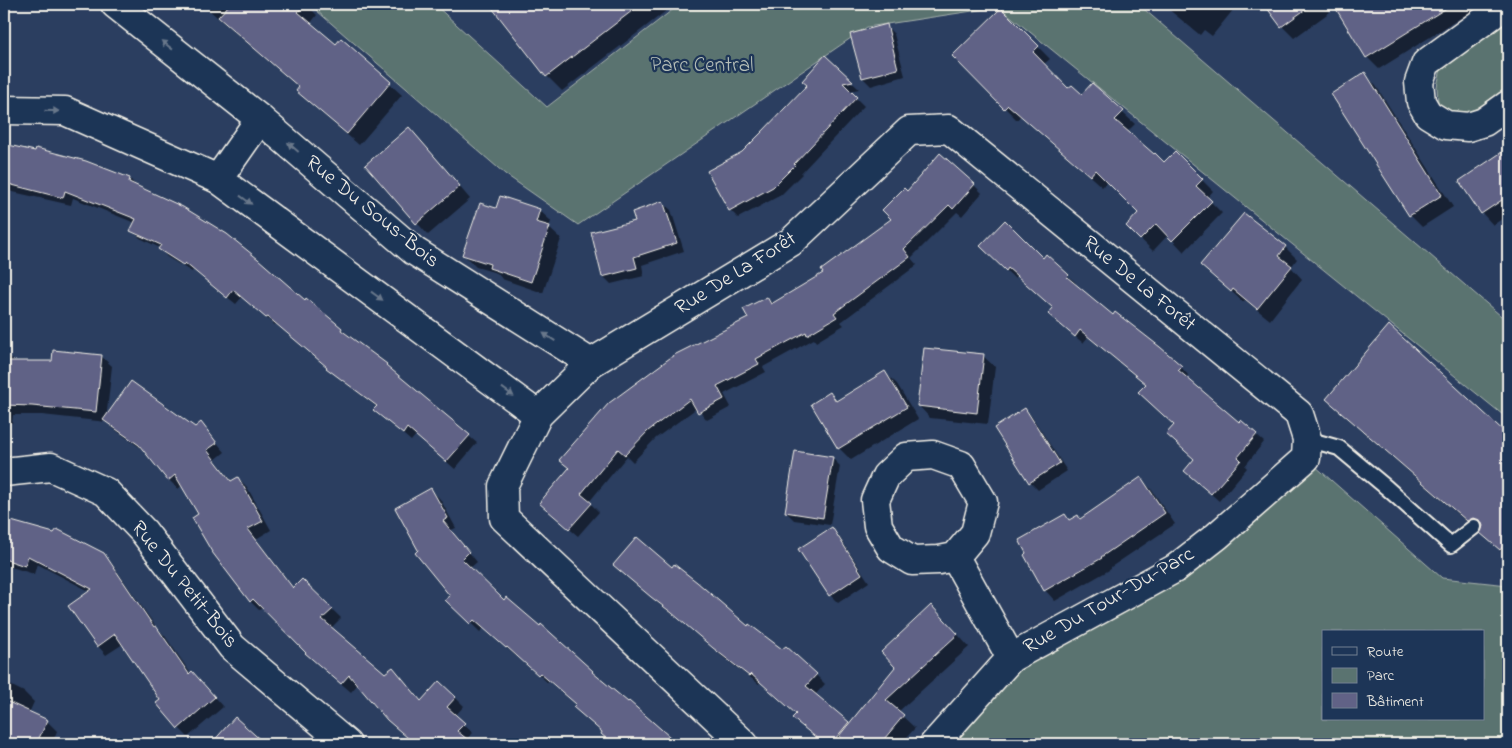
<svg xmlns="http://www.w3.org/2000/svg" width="1512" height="748" viewBox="0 0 1512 748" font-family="'Indie Flower',sans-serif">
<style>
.green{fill:#5a7370;stroke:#a7b2ac;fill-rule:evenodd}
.shadow{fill:#0007}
.building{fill:#616286;stroke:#f4f1e8}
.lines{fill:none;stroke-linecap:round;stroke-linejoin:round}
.service-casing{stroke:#f4f1e8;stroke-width:18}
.minor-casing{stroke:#f4f1e8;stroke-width:31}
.service{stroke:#1d3557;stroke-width:14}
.minor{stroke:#1d3557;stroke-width:28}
.oneway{fill:#68778a}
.labels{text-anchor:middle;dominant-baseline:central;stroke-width:4.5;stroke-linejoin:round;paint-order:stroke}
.park-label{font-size:21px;fill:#b6bfb8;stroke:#1d3557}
.street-label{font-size:21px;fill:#f4f1e8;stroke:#1d3557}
</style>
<rect width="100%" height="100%" fill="#2b3e60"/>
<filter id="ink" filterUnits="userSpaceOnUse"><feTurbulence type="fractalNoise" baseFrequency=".02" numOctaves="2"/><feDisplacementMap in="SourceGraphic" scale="10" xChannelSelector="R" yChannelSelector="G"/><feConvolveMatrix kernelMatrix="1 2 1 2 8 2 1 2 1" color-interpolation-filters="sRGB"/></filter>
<g filter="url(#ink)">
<g class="green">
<polygon points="309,4 434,4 547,107 680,4 1138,4 1508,322 1508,419 999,7 867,27 578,225 505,174"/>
<polygon points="1508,21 1508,86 1482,105 1470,112 1454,114 1438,104 1437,86 1441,69"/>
<path d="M1306,458l136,120 66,7v159h-574l77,-86 165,-90zM1323,632h160v87h-160z"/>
</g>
<g class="shadow">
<polygon points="202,4 306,4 317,15 310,24 336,46 341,40 402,95 359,145 309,102 297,91 300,88"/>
<polygon points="491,4 675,4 562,91 547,76"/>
<polygon points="1162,4 1238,4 1212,36 1204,30 1200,35"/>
<polygon points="1266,4 1336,4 1328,9 1330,12 1294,38 1282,26"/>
<polygon points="1373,4 1483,4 1379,69 1367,57 1375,5"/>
<polygon points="1001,9 1050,59 1044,64 1069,90 1082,96 1092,85 1135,124 1127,132 1164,164 1175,153 1213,191 1207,198 1222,213 1184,252 1168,235 1153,251 1127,226 1140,213 1108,181 1102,187 1021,115 1017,120 954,56"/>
<polygon points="886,26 894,34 905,76 871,86 863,78"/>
<polygon points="825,57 859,89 849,91 864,106 801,173 802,174 781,195 738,218 730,210 743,153 808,86"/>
<polygon points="1365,74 1376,86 1453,207 1422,227 1410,215"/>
<polygon points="420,140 470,199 428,235 366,165"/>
<polygon points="4,146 86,162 130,179 137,187 305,302 341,329 477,443 455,469 416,435 411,441 375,410 377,407 336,375 328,367 276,324 275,325 242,297 236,304 193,270 192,272 167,257 160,249 160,248 140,238 132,230 135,223 73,198 71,205 4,190"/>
<polygon points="1508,150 1508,215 1493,225 1482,213 1461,181"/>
<polygon points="974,185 982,193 962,216 957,212 911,258 917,265 841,322 844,325 816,342 814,339 763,367 766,372 724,394 731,407 707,420 697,408 656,438 633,462 627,456 589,502 599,512 578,536 548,511 570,469 561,460 749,318 767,298 773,304 824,273 893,219 907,193"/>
<polygon points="663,203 671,210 684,251 642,265 644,276 611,284 603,276 637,222"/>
<polygon points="497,210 539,210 551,221 549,228 561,239 543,293 502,279 497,273 476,267 464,255"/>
<polygon points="1244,214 1285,247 1297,259 1291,267 1302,279 1270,320 1245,300 1243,302 1202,265"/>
<polygon points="981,246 1043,260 1068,276 1076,283 1075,284 1113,316 1159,348 1181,367 1188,375 1186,378 1239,424 1256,435 1264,442 1245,466 1247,468 1219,501 1193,478 1196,459 1176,425 1147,384 1088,337 1083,343 1057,322 1055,309 1017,275 1014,278"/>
<polygon points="1389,326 1508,437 1508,558 1484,535 1483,536 1343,414"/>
<polygon points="4,351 15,362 53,362 101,356 112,366 106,420 196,428 201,424 225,452 215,460 232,481 238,478 247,487 271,530 256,539 294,589 302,580 341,618 331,628 385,675 393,668 422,702 455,697 464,706 455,716 473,733 466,740 471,744 415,744 398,729 358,684 351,692 316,662 263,608 259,610 250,601 183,485 178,489 169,480 145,451 114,429 107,422 42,415 13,415 12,423 4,423"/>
<polygon points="983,356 995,367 988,424 930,418 919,406"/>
<polygon points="885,373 897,384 918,419 851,460 839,448 830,394 838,402"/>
<polygon points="1025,409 1032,417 1067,471 1038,490 1030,482 996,428"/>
<polygon points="832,458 840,466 830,525 794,520 786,512"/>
<polygon points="1141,479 1151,489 1175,524 1111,567 1111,569 1055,601 1045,590 1065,516 1070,521 1081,520"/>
<polygon points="431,490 440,499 456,528 451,530 477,562 470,568 504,602 592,672 677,744 613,744 577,705 549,681 548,683 517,655 516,656 484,628 480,632 447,600 451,596 420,550"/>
<polygon points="4,520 55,535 103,554 112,564 156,627 165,636 191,674 201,682 223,707 188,737 179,728 123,644 106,655 98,646 91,592 37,564 34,574 4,565"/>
<polygon points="832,529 839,537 869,582 838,603 830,595"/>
<polygon points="672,569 748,628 816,675 825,684 815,695 850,724 943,618 969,647 898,712 915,728 901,744 849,744 848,743 847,744 824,744 794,718 797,715 760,682 759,684 724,658 683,622 662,606 624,574"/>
<polygon points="4,682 24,692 34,702 29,713 47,721 57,731 53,741 60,744 4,744"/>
</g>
<g class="building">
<polygon points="230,4 305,4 298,12 336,44 341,38 391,82 347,134 296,91 299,87 218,17"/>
<polygon points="489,4 641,4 546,77"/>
<polygon points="1264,4 1313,4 1281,27"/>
<polygon points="1333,4 1453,4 1366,58"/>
<polygon points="1001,8 1039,46 1033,52 1068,88 1072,85 1082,94 1092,83 1124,111 1115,120 1154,154 1155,153 1164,162 1175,151 1203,179 1196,186 1212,201 1172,241 1156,224 1140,240 1126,226 1138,213 1095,170 1090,176 1008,105 1004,109 952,56"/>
<polygon points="887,24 898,69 862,78 850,34"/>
<polygon points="825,55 853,81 843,83 857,97 794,164 795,165 773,187 729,211 707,171 742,152 762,132 807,85 802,81"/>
<polygon points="1365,72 1442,195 1409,216 1331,94"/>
<polygon points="409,127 460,186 416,224 365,165"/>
<polygon points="4,144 35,151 36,148 86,161 130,178 129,182 183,207 227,234 258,259 305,300 306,298 342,328 341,330 387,364 386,365 470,435 446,462 407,428 403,434 373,410 377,406 326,368 327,367 268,317 266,318 233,290 227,298 185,263 183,265 158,249 161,245 130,231 136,219 65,191 63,198 4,183"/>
<polygon points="1508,148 1508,196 1481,214 1459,181"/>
<polygon points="940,153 975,184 953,209 949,205 904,249 910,257 834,313 837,317 807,335 806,332 756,359 759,364 717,386 724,399 698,413 690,399 648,431 625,455 618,449 581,494 592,503 569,529 539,503 569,468 559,460 609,403 674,355 748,318 743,309 767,297 771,304 823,273 821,270 891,219 882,210 904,188 907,191"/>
<polygon points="500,196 540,209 536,222 550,226 531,282 489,268 490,264 462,255 480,203 496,208"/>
<polygon points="663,201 677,243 634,257 637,268 602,277 591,232 635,221 632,212"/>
<polygon points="1244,213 1286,246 1279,256 1292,266 1257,309 1233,289 1231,292 1200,265"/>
<polygon points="1005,220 1043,258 1046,254 1069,275 1067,277 1113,315 1115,312 1160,347 1182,366 1178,370 1239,422 1241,420 1257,434 1238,457 1241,460 1211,494 1184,471 1194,459 1166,434 1174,425 1138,392 1146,384 1080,330 1075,337 1048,314 1053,308 1008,268 1006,271 980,246"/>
<polygon points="1389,325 1508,435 1508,540 1500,550 1480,533 1483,526 1481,521 1473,518 1467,521 1326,399"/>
<polygon points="924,348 984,354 977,413 917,406"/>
<polygon points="53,350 102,355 96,412 32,406 4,405 4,361 52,361"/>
<polygon points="885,371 907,407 838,449 811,404 830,392 836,401"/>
<polygon points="131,381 195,427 201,422 217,443 207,450 231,481 238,477 263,521 248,529 293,588 302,579 333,609 322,619 385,673 393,667 421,701 439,681 456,697 447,707 465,723 457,731 473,744 415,744 387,720 349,675 341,684 305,653 306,653 253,599 250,602 212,552 192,518 198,514 175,475 168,481 139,445 103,420"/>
<polygon points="1025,408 1060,463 1029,483 994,428"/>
<polygon points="795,451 833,457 823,518 785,512"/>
<polygon points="1141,477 1165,513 1101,557 1102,558 1044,591 1024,555 1026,553 1019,540 1065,514 1069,520 1078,515 1080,519"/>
<polygon points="431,488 448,518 443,521 469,552 462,559 504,600 506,597 540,626 541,624 593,671 592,672 628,702 629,701 678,744 613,744 601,734 602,732 573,707 576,704 540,673 538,675 507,647 506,648 474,620 470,624 445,600 450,596 415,553 418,550 395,508"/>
<polygon points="4,519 54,533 57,529 104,553 154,627 156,626 189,674 192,671 215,697 178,729 156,703 160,700 115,634 97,647 68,606 92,589 28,556 25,566 4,559"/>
<polygon points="832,527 862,574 829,596 798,549"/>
<polygon points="637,537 672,567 674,564 697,582 748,626 749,624 782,649 786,646 817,674 806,686 849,722 831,744 824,744 792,718 796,714 751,674 749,676 713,648 672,613 651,597 613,565"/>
<polygon points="931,605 958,634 886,700 904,715 880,744 849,744 839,736 895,667 881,652"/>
<polygon points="4,700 48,720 36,744 4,744"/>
<polygon points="235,717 265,744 211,744"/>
</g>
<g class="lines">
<g class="service-casing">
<polyline id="service" points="1307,439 1339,448 1387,488 1451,545 1474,527"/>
</g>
<g class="minor-casing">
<g id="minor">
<polyline points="115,4 260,119 414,251 591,363"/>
<polyline points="1507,4 1426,63 1419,82 1421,102 1428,114 1446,125 1468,127 1484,122 1508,105"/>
<polyline points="4,110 65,111 218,179 538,415"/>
<polyline points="218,179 260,119"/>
<polygon points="933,455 961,465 983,502 975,533 955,557 939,560 912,561 891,548 878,526 875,500 886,476 906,457"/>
<polyline points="4,472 51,467 106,492 144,532 232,647 347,744"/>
<polyline points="955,557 1011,658"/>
<polyline points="744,744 504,518 503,486 538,415 591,363 791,242 909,131 949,129 1299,414 1307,439 1306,458 1217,536 1176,568 1011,658 934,744"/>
</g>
</g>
<use href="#service" class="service"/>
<use href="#minor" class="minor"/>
</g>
<defs><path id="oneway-solid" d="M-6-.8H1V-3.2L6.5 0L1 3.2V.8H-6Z" transform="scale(1.25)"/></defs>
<g class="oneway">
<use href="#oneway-solid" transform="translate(167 45) rotate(-142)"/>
<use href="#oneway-solid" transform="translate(52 111) rotate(1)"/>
<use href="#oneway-solid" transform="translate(293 147) rotate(-139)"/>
<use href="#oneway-solid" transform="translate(246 200) rotate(36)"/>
<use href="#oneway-solid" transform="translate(377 296) rotate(36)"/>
<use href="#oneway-solid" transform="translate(549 337) rotate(-147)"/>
<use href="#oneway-solid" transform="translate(508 392) rotate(36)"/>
</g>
</g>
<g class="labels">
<g class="park-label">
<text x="702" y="66">Parc Central</text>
</g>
<g class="street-label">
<text transform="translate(372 212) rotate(39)">Rue Du Sous-Bois</text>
<text transform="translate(736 274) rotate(-32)">Rue De La Forêt</text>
<text transform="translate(1139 284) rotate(39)">Rue De La Forêt</text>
<text transform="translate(184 585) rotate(51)">Rue Du Petit-Bois</text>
<text transform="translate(1109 601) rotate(-30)">Rue Du Tour-Du-Parc</text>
</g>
</g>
<rect width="1512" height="748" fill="none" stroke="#1d3557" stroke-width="20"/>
<rect x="10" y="10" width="1492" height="728" fill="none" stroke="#f4f1e8" stroke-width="2" filter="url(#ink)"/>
<rect x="1322" y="630" width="162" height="90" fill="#1d3557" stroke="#738091"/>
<rect x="1332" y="647" width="25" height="8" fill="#1d3557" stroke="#738091"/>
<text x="1367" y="656" font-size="15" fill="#f4f1e8">Route</text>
<rect x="1332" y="668" width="25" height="15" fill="#5a7370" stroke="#738091"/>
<text x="1367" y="680" font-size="15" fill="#f4f1e8">Parc</text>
<rect x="1332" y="693" width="25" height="15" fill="#616286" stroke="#738091"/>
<text x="1367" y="706" font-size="15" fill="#f4f1e8">Bâtiment</text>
</svg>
